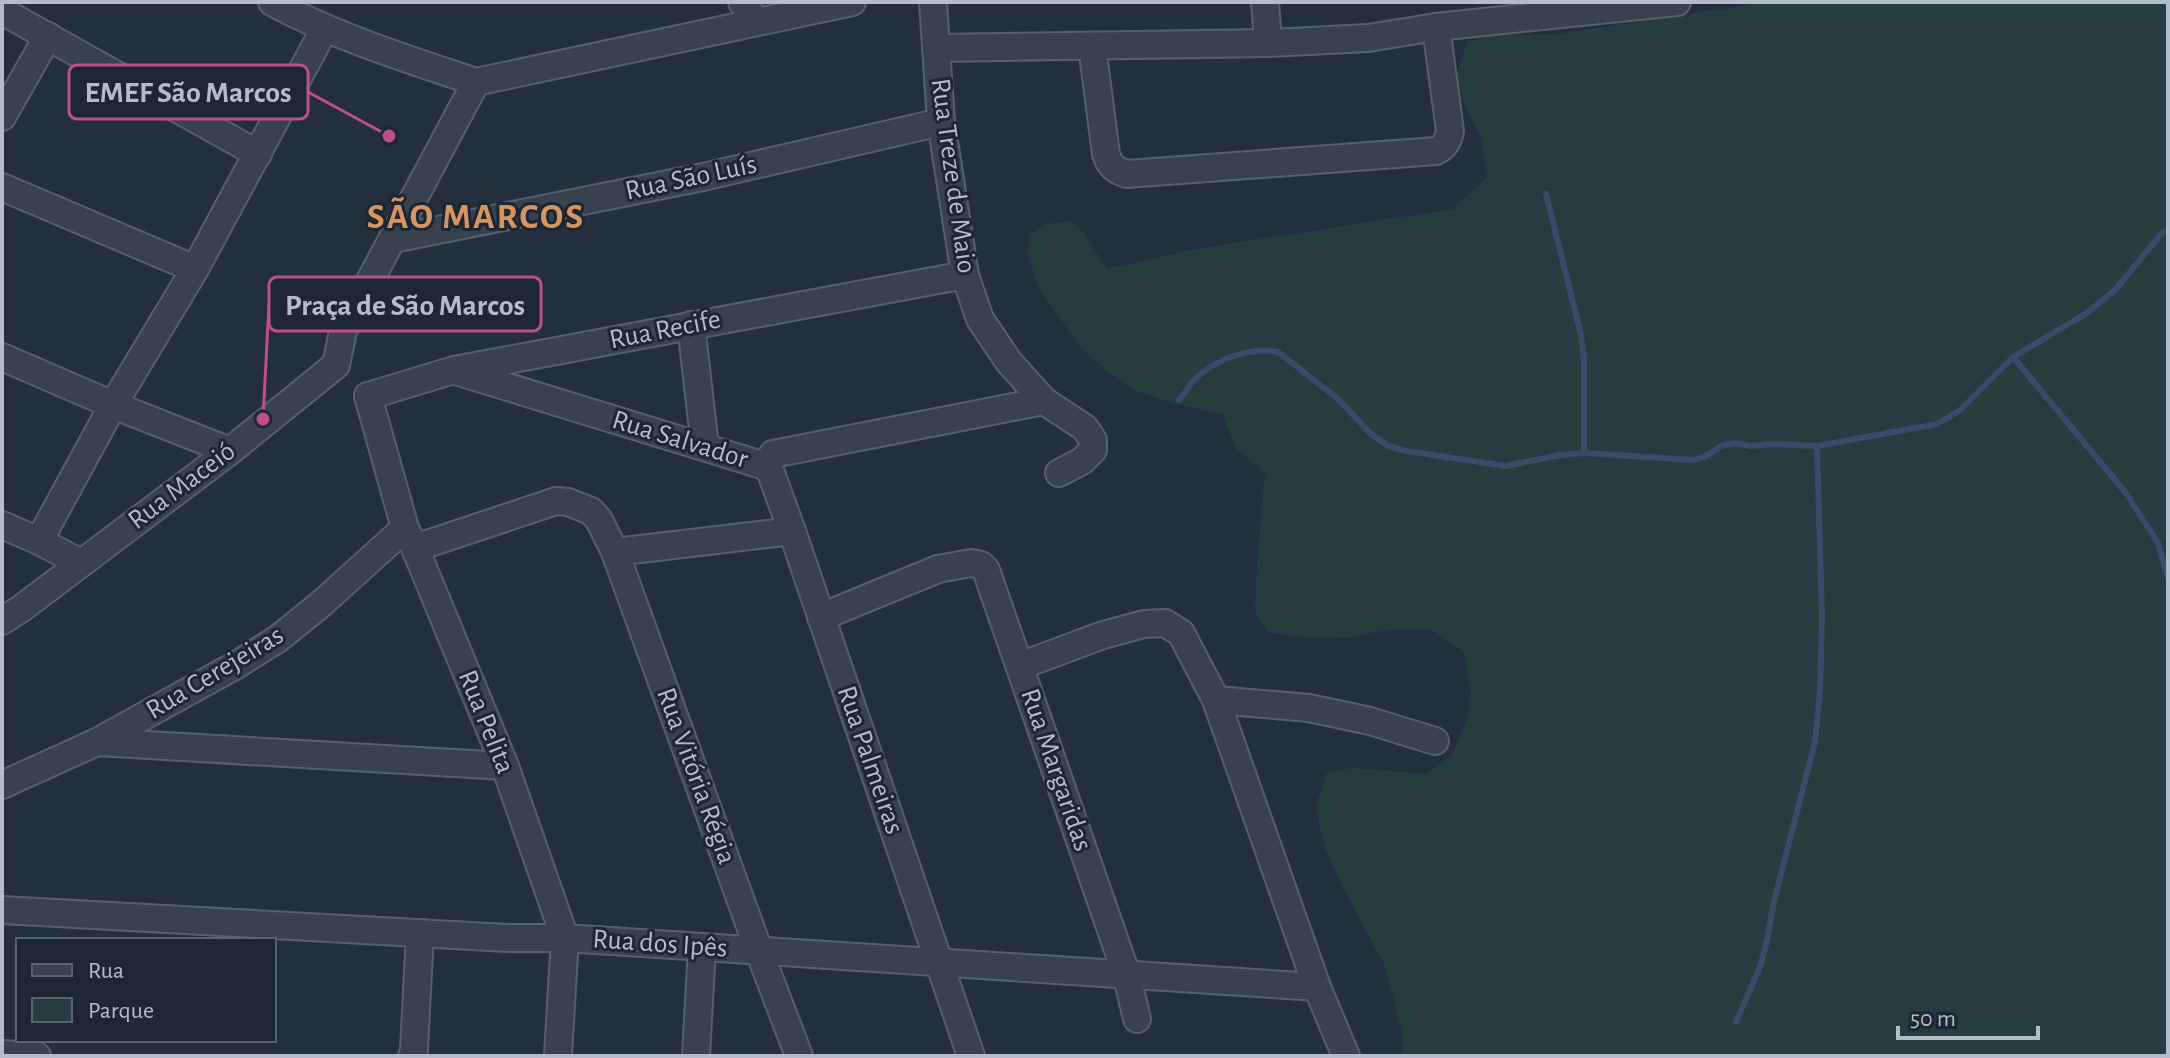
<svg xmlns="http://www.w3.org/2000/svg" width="2170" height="1058" viewBox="0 0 2170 1058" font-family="'Alegreya Sans',sans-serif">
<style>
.green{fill:#263c3f}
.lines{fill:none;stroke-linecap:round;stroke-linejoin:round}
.stream{stroke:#394c67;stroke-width:6}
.minor-casing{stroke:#565f6c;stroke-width:30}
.minor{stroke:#38414e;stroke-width:26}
.labels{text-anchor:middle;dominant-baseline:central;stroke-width:6;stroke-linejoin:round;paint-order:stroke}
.street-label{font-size:28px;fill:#b4bcc9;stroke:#1d2633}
.district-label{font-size:36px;font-weight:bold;letter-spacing:2px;fill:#d59563;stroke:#1d2633}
.leader{fill:none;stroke:#bd5182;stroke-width:3}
.callout-dot{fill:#bd5182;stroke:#1d2633;stroke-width:3}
.callout{fill:#1d2633;stroke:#bd5182;stroke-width:3}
.callout-label{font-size:30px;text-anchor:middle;font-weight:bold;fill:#b4bcc9}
</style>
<rect width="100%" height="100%" fill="#242f3e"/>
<polygon class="green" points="1768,2 2168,2 2168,1056 1402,1056 1403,1037 1385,966 1341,884 1326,850 1319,823 1317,803 1327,773 1350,768 1427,774 1452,755 1468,716 1471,692 1464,651 1431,630 1388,630 1348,637 1310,638 1268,632 1255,612 1257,564 1265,474 1253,462 1236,450 1223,414 1174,404 1136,391 1108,372 1079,346 1037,285 1028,252 1030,234 1046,224 1071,221 1084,233 1107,269 1196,249 1453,209 1488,176 1480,135 1465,106 1456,74 1468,41 1496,35 1550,35"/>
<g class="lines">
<g class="stream">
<polyline points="1546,194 1581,335 1584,358 1584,453"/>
<polyline points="2013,357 2126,493 2158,543 2168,578"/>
<path d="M1179,400c5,-6 10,-14 15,-20 21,-21 55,-33 84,-28l59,46 33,35 18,13 18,5 100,15 54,-11 24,-2 111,7 11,-4 15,-10 14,-3 15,3 22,-2 45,2 120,-22 22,-13 54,-54 74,-44 28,-23 47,-57 6,-2"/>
<polyline points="1736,1022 1760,967 1766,945 1774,901 1815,742 1820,691 1822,618 1817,446"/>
</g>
<g class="minor-casing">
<g id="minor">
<path d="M272,2c64,35 135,57 204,80"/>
<polyline points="742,2 757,22"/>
<polyline points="933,2 941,122 965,275 980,319 1009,362 1044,401 1085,428 1093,440 1093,450 1082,461 1059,473"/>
<polyline points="1265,2 1268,43"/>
<polyline points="2,11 258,154"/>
<path d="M1092,46l14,108c4,12 8,16 21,20l309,-23c9,-4 12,-10 14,-20l-14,-104"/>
<polyline points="936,48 1268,43 1368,38 1436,27 1677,2"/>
<polyline points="476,82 852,2"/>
<polyline points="2,117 48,36"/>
<polyline points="2,187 195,269"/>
<polyline points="393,239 703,177 941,122"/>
<polyline points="691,325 705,447"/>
<polyline points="2,357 113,405 230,451"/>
<polyline points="459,372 765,466"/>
<polyline points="368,396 405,528 415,548 505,766 565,938 558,1055"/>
<polyline points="368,396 454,370 965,275"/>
<polyline points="765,466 771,473 792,531 971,1056"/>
<polyline points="765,466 773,454 1044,401"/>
<polyline points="2,525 39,541 81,563"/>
<polyline points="39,541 113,405 195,269 325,28"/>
<polyline points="415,548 556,501 568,502 591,511 599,520 615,552 759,951 799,1056"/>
<polyline points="615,552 792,531"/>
<polyline points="821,617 938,569 971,563 981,565 986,570 1126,973 1137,1019"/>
<polyline points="2,621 22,608 230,451 336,365 343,331 476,82"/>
<polyline points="1020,666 1103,635 1144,624 1165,623 1181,633 1216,700 1317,987 1346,1056"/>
<polyline points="1216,700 1309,708 1370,721 1435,741"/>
<polyline points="97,742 505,766"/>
<polyline points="2,785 97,742 238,664 279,638 321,604 405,528"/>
<polyline points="2,910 507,938 565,938 1317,987"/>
<polyline points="2,1054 37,1056"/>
<polyline points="412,1056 414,1050 420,933"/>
<polyline points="696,1056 702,947"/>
</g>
</g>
<use href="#minor" class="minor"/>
</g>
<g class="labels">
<g class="street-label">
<text transform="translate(953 176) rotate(82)">Rua Treze de Maio</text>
<text transform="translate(691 178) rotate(-12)">Rua São Luís</text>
<text transform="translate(665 330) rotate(-11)">Rua Recife</text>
<text transform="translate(680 440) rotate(17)">Rua Salvador</text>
<text transform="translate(182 486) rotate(-37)">Rua Maceió</text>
<text transform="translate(215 673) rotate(-31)">Rua Cerejeiras</text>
<text transform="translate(486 722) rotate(68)">Rua Pelita</text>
<text transform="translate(870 760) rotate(71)">Rua Palmeiras</text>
<text transform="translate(1056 770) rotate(71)">Rua Margaridas</text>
<text transform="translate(696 776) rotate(70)">Rua Vitória Régia</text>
<text transform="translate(660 944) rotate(4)">Rua dos Ipês</text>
</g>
<g class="district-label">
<text x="476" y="217">SÃO MARCOS</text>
</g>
</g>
<path class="leader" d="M389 136L308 92M263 419L269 304"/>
<g class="callout-dot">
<circle cx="389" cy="136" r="8"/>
<circle cx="263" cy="419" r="8"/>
</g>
<g class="callout">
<rect x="69" y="65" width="239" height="54" rx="8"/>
<rect x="269" y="277" width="272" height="54" rx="8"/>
</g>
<g class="callout-label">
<text x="188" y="102">EMEF São Marcos</text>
<text x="405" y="315">Praça de São Marcos</text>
</g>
<rect width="2170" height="1058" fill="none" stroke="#b4bcc9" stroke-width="8"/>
<rect x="16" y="938" width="260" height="104" fill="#1d2633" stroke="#59626f" stroke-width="2"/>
<rect x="32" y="964" width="40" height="12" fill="#38414e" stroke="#59626f" stroke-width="2"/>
<text x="88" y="978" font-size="24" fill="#b4bcc9">Rua</text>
<rect x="32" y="998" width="40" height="24" fill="#263c3f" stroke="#59626f" stroke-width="2"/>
<text x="88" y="1018" font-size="24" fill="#b4bcc9">Parque</text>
<path d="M1898 1026v12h140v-12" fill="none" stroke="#b4bcc9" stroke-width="4"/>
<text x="1910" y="1026" font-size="24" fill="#b4bcc9" stroke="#1d2633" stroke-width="6" paint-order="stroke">50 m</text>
</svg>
